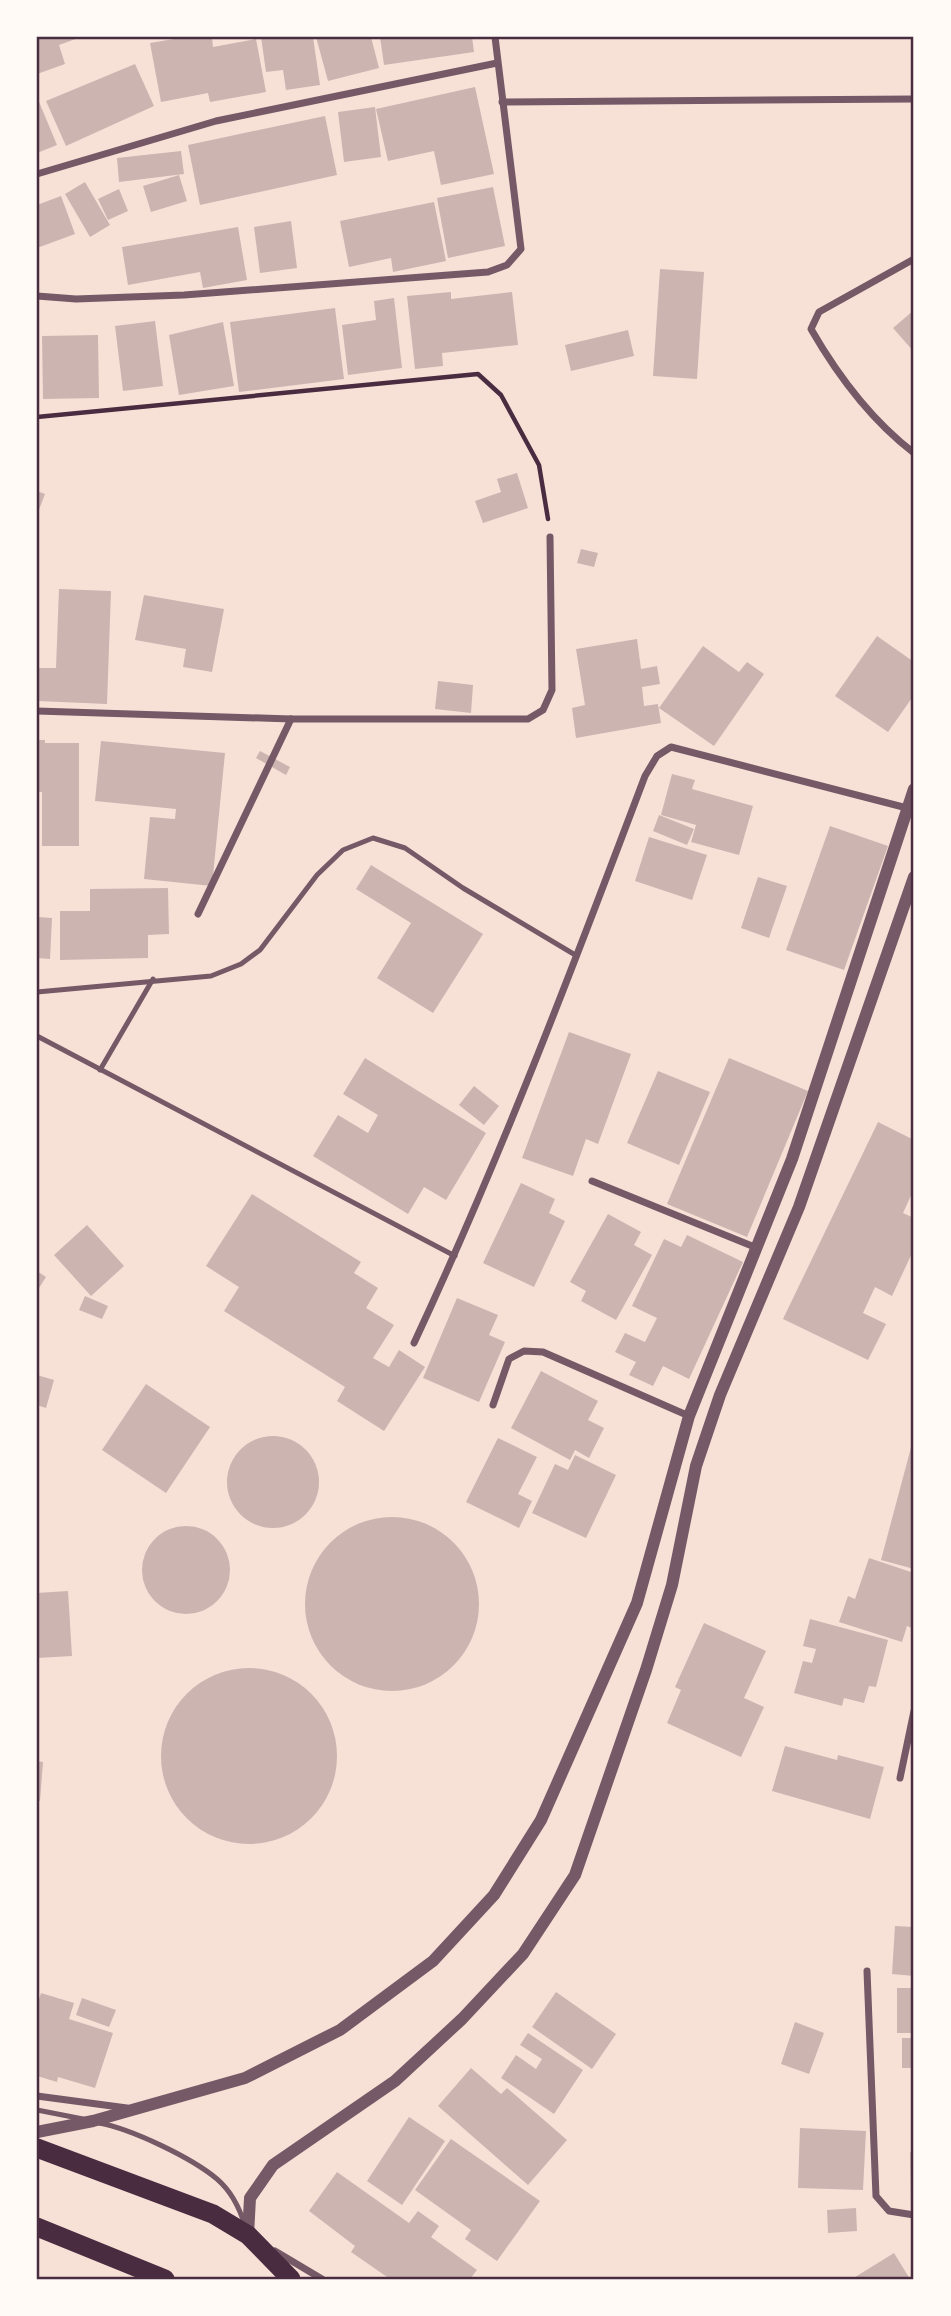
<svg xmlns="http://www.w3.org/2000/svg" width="951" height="2316" viewBox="0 0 951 2316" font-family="Helvetica,sans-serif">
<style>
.building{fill:#ccb4b1}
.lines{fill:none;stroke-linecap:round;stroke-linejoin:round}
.path{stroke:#4a2c40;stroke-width:4.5}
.service{stroke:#755966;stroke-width:5}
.minor{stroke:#755966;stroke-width:7}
.tertiary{stroke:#755966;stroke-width:12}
.trunk{stroke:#4a2c40;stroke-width:19}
.neatline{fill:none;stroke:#4a2c40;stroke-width:2.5}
</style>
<rect width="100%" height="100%" fill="#f7e1d7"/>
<g class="building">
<polygon points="37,37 81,37 59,45 65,64 37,74"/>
<polygon points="186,37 212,37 213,47 256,39 266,92 210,102 208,93 161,102 150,43"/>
<polygon points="261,37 313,37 320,85 286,90 283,70 266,72"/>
<polygon points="316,37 371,37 379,68 328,81"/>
<polygon points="380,37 472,37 474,52 384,65"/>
<polygon points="135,64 154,106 66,146 46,101"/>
<polygon points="475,87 494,174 441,185 434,151 388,161 376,109"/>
<polygon points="37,97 57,145 37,153"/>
<polygon points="375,107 381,157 344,162 338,112"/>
<polygon points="325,116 337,175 200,205 188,145"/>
<polygon points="181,151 184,174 119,182 117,158"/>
<polygon points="179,175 187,201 151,212 143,186"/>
<polygon points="85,182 110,225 90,237 65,194"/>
<polygon points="493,187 505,246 448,258 437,198"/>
<polygon points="119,189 128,211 108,220 98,199"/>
<polygon points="61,196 75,234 37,248 37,205"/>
<polygon points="434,202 446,261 393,272 391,258 349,267 340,221"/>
<polygon points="291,221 297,268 260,273 254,227"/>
<polygon points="238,227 247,280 203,288 200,272 128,285 122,247"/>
<polygon points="660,269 704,272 697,379 653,376"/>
<polygon points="451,292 451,299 512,292 518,345 442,353 443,366 415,369 407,296"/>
<polygon points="394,298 402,368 348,375 342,325 376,320 374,301"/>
<polygon points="335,308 344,379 239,392 230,322"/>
<polygon points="914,310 914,352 893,328"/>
<polygon points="155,321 163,386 123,391 115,326"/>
<polygon points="223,322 234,386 179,395 169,335"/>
<polygon points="628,330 634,356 571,371 565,345"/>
<polygon points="98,335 99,398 43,399 42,336"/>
<polygon points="517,473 528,508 483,523 475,501 501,492 497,479"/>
<polygon points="37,491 45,494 37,515"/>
<polygon points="581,549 598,553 594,567 577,563"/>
<polygon points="59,589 111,591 107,704 37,701 37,668 56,668"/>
<polygon points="144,595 224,609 212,672 183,667 186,649 135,640"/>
<polygon points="877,636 914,662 914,695 888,732 835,696"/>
<polygon points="637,639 641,669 657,666 660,684 642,687 644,706 658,704 661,723 576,738 572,708 585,705 576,649"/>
<polygon points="703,646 739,672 747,662 764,674 714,746 659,708"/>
<polygon points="438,681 473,685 471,713 435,709"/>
<polygon points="37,740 45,740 45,743 79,743 79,846 42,846 42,792 37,792"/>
<polygon points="101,741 225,753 212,886 144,879 150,817 175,819 176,809 95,801"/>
<polygon points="260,751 290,767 286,775 256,758"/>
<polygon points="672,774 695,780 692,789 753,806 739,855 691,842 696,825 661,815"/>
<polygon points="659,815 694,829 687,845 653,831"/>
<polygon points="830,826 888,846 844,970 786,950"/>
<polygon points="649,837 707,855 692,900 635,881"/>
<polygon points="371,865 483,934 433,1013 377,978 411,923 356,889"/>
<polygon points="758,877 787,886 769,938 741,928"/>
<polygon points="168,888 169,934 148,935 148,958 60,960 60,911 90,911 90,889"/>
<polygon points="37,917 52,918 50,959 37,958"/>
<polygon points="569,1032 631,1054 598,1144 586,1139 573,1176 522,1158"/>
<polygon points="365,1058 486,1133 446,1200 424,1187 408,1214 313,1156 338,1115 368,1133 378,1115 343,1094"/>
<polygon points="729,1058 808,1091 747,1237 667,1204"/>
<polygon points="658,1071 710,1092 679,1165 627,1143"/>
<polygon points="474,1086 499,1106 484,1125 459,1105"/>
<polygon points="878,1122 914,1140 914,1189 903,1213 914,1218 914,1249 892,1296 875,1287 863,1313 886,1324 868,1360 783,1319"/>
<polygon points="521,1183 555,1199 549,1213 565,1221 534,1287 483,1263"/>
<polygon points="252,1194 361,1262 354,1273 378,1288 366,1308 394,1325 373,1358 389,1367 399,1350 425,1367 384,1431 337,1401 345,1387 224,1311 239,1287 206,1266"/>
<polygon points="608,1214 641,1232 634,1245 652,1255 616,1320 581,1301 586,1291 570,1282"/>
<polygon points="87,1225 124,1266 91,1296 54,1255"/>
<polygon points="687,1235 743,1262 689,1379 663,1366 653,1386 629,1375 636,1362 615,1352 625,1333 645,1342 657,1318 632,1306 664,1239 681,1247"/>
<polygon points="37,1271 46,1277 39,1288 37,1286"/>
<polygon points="85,1296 108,1306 102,1319 79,1310"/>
<polygon points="457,1298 498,1315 489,1335 505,1342 479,1402 423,1378"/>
<polygon points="541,1371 598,1401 588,1420 604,1428 589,1458 575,1450 570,1460 511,1428"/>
<polygon points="37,1375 54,1380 46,1408 37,1405"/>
<polygon points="146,1384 210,1427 166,1493 102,1450"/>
<circle cx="273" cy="1482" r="46"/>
<polygon points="498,1438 537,1457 518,1494 532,1501 519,1528 466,1502"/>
<polygon points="913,1440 914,1440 914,1569 881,1560"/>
<polygon points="575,1455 616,1475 586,1538 532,1513 555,1464 568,1470"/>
<circle cx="392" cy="1604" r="87"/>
<circle cx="186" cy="1570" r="44"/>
<polygon points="869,1558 914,1573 914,1629 907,1626 902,1642 839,1622 848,1596 855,1599"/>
<polygon points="68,1591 72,1656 37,1658 37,1593"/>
<polygon points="810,1619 888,1640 876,1687 869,1686 864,1703 844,1698 842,1706 794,1693 803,1661 812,1663 816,1649 803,1646"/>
<polygon points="704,1623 766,1651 744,1698 764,1707 741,1757 667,1723 681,1690 675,1687"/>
<circle cx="249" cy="1756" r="88"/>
<polygon points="785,1746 837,1760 838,1755 884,1767 870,1819 772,1791"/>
<polygon points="37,1761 43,1762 40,1801 37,1800"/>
<polygon points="895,1926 914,1927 914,1976 892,1974"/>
<rect x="897" y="1988" width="17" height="45"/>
<polygon points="556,1992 616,2034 592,2069 532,2027"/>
<polygon points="41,1993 74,2003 69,2019 113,2033 95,2088 58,2077 57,2082 37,2076 37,2006"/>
<polygon points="82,1998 116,2010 109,2027 76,2015"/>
<polygon points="795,2022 824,2033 809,2074 781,2064"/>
<polygon points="528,2033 583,2070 554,2114 501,2078 516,2055 536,2069 542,2059 520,2045"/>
<rect x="902" y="2038" width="12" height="30"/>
<polygon points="471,2068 501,2094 507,2088 567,2140 528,2185 438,2106"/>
<polygon points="409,2117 445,2141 402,2205 367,2181"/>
<polygon points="800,2128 866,2131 863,2190 798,2188"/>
<polygon points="451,2139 540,2201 497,2261 465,2239 471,2230 415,2190"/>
<polygon points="910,2152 914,2152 914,2210 911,2210"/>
<polygon points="337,2172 409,2223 418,2211 439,2226 431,2237 477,2270 470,2279 390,2279 351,2252 355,2246 309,2211"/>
<polygon points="856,2208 857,2231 828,2233 827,2210"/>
<polygon points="894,2253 910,2279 852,2279"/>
</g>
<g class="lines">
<polyline class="path" points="37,417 478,374 501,395 539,465 548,519"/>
<g class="service">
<polyline points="37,992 211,976 241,964 260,950 317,875 343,850 373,838 405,848 463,888 577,956"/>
<polyline points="37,1036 455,1256"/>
<polyline points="100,1070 153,979"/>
<polyline points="37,2110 83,2119"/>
<path d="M99,2123c33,6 93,35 118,56 14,12 23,30 28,47"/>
</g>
<g class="minor">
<polyline points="502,102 914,99"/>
<polyline points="37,174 216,121 497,63"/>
<path d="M914,259l-95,53 -8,17c27,47 60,91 103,124"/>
<polyline points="37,296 76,299 184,295 488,272 507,265 521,249 495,37"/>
<polyline points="37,711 291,719 528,719 543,710 552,690 550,537"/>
<polyline points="198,914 291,719"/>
<polyline points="592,1181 757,1248"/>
<path d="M414,1343c86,-184 159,-376 231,-567l12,-20 14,-9 236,61"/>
<polyline points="493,1405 509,1359 524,1351 543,1352 689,1416"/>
<polyline points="900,1778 914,1711"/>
<polyline points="867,1971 876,2196 889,2211 914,2215"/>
<polyline points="37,2096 127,2108"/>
<polyline points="275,2251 322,2279"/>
</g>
<g class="tertiary">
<polyline points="37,2132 93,2121 245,2078 340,2030 433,1961 494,1895 541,1820 637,1603 689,1416 792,1159 914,789"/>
<polyline points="248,2235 250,2198 273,2165 395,2081 462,2019 523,1954 575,1875 646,1670 672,1585 696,1466 720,1395 799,1207 914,877"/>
</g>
<g class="trunk">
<polyline points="37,2148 213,2214 248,2235 291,2279"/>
<polyline points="37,2227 165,2279"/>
</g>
</g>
<rect width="951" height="2316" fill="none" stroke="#fffaf5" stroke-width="77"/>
<rect x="38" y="38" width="874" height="2240" class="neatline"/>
</svg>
